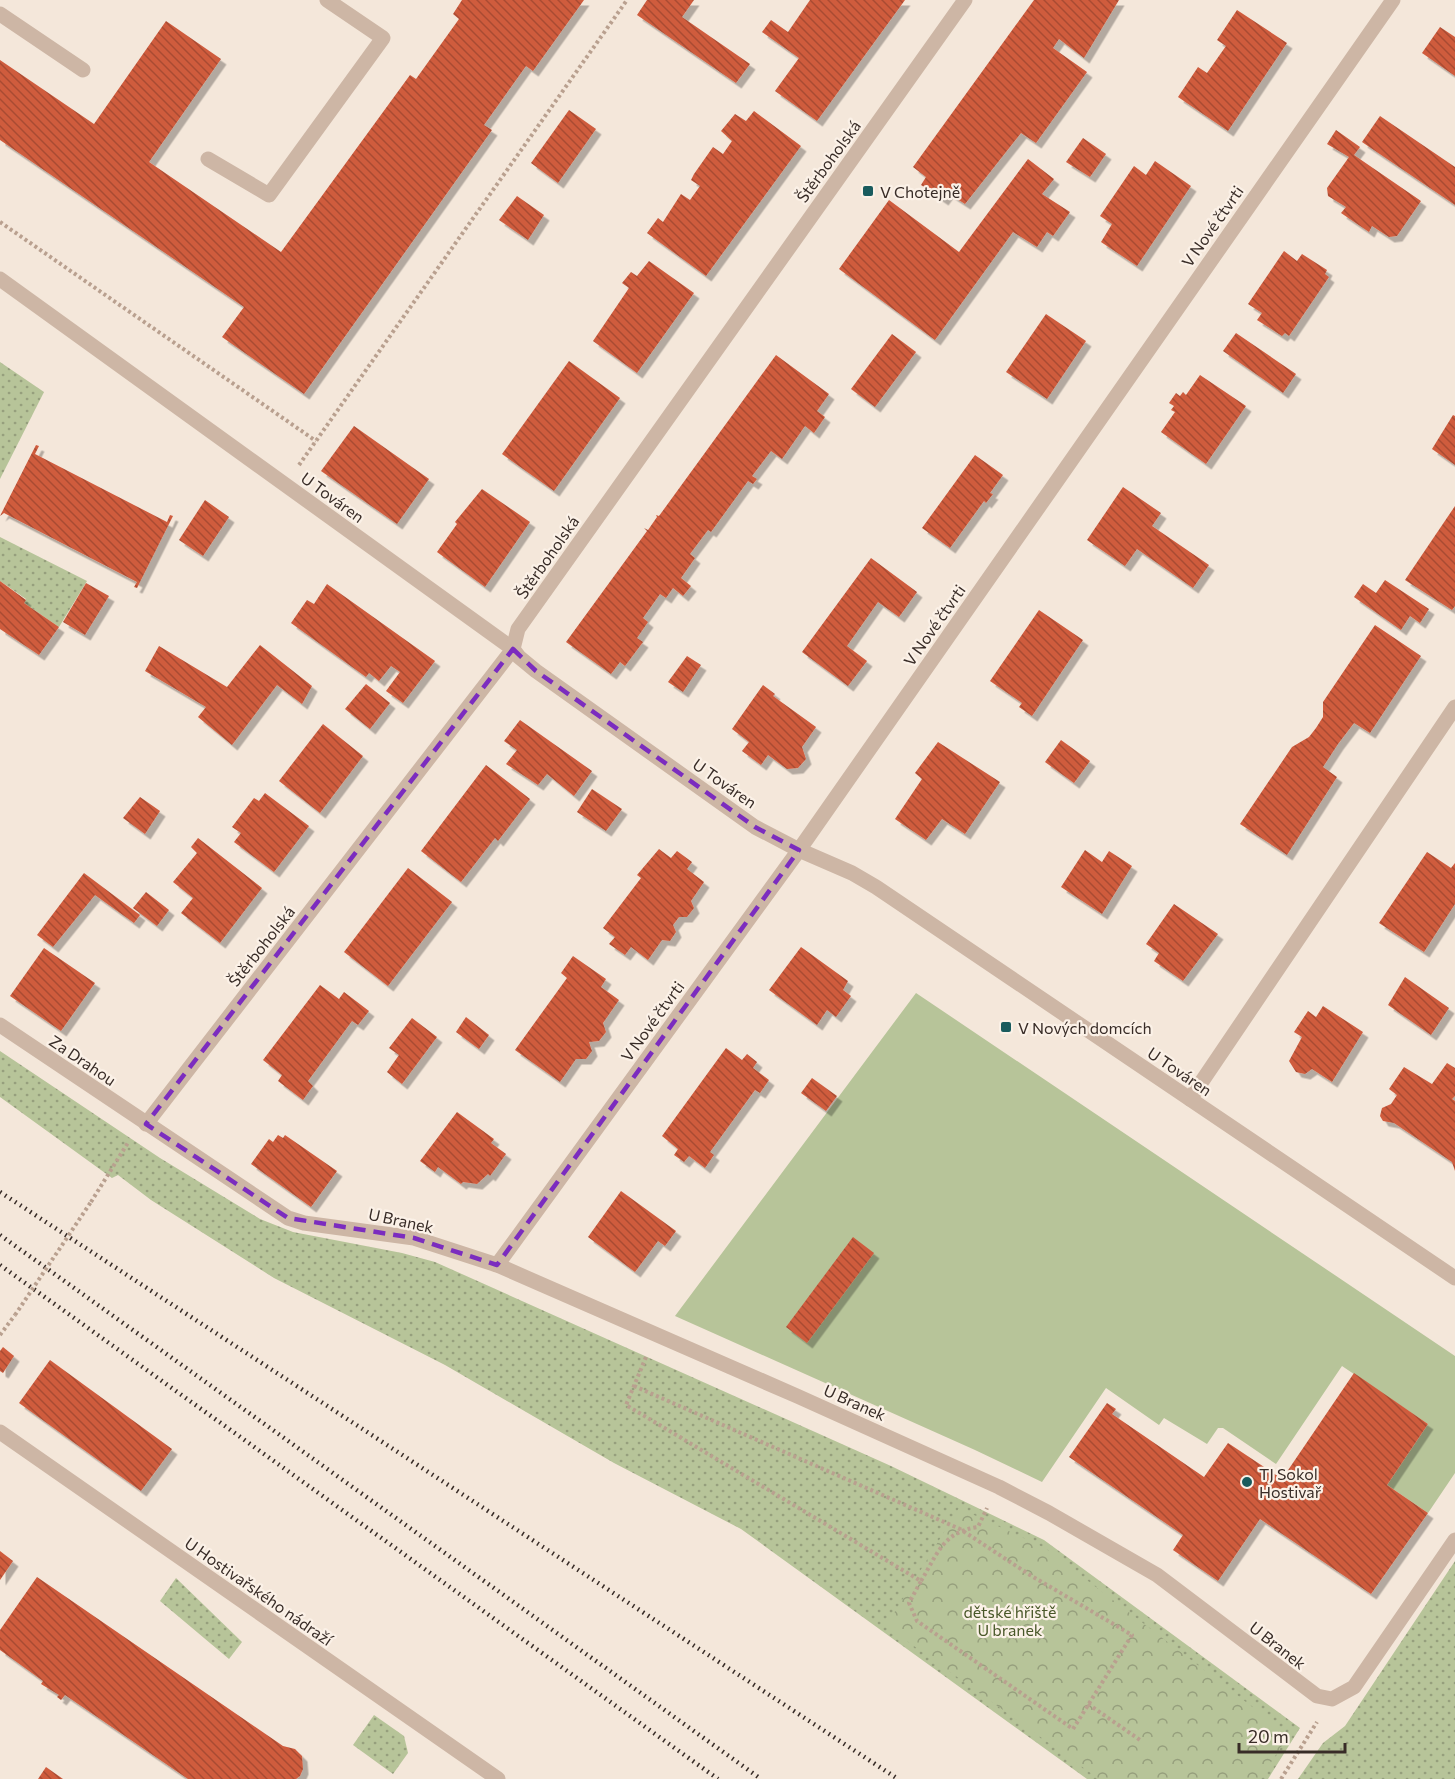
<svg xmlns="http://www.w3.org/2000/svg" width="1455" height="1779" viewBox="0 0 1455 1779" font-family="Commissioner,sans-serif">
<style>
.grass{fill:url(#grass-dots)}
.park{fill:url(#park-crowns)}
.garden{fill:#b7c499}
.building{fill:url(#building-back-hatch);filter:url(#shadow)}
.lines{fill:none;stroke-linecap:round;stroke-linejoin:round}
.path{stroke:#b9a08f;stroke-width:4;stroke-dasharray:3 3;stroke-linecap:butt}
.service{stroke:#cdb6a5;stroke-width:15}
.minor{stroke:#cdb6a5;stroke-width:15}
.tertiary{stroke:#cdb6a5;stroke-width:15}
.rail{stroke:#382c27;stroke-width:4.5;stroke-dasharray:1.5 4.5;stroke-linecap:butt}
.path-bridge{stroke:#b9a08f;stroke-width:4;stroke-dasharray:3 3;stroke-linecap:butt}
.marked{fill:none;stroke:#7b2cbf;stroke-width:4.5;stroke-dasharray:12 8;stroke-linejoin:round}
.poi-dot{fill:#195b5d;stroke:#fbf1e7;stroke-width:2}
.labels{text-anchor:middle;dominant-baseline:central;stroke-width:4.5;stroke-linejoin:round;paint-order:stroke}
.street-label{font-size:16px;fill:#382c27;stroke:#fbf1e7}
.poi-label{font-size:16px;fill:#382c27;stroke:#fbf1e7;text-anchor:start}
.park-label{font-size:16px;fill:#495829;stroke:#fbf1e7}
</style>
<defs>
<pattern id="grass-dots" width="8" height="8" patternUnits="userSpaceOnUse" patternTransform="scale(1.5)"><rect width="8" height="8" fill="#b7c499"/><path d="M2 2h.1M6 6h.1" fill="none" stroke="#969f7d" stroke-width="1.8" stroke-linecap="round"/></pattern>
<pattern id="park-crowns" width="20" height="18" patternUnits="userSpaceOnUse" patternTransform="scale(1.5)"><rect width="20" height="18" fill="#b7c499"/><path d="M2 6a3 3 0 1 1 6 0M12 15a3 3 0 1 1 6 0" fill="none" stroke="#969f7d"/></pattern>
<pattern id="building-back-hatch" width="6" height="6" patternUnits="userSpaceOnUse" patternTransform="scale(1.5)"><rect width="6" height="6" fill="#cf5b3d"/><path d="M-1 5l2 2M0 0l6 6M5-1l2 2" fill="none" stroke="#a94b33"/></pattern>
<filter id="shadow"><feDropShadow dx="5.5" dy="5.5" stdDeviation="0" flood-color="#0004"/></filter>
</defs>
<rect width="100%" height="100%" fill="#f4e7da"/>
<g class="grass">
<polygon points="0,362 44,392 0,479"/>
<polygon points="0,537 87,581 59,627 24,603 26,599 0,581"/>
<polygon points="0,1051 160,1158 260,1219 293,1232 402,1253 435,1262 891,1466 1044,1540 1300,1728 1268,1779 1087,1779 741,1529 614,1463 445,1365 274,1278 151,1200 118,1175 112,1178 0,1097"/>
<polygon points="1455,1561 1455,1779 1298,1779 1323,1743 1345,1726"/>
<polygon points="176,1578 242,1642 229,1659 160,1601"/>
<polygon points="374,1715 404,1736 408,1753 393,1774 353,1745"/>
</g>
<polygon class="park" points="959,1508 1045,1548 1289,1735 1260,1779 1099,1779 886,1626"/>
<polygon class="garden" points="916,993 1455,1356 1455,1473 1428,1513 1387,1485 1428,1424 1342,1366 1276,1464 1223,1428 1218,1428 1207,1444 1164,1418 1159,1425 1106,1388 1042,1482 975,1450 675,1316"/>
<g class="building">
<polygon points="462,0 584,0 533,71 526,66 484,125 492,130 304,394 222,337 244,307 0,140 0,60 94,124 166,21 221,59 149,162 281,252 410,75 416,79 459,19 453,14"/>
<polygon points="647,0 694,0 682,17 750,64 736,83 637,15"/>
<polygon points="810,0 905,0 817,121 775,91 799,58 762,32 771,20 788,32"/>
<polygon points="1034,0 1119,0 1084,58 1059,39 1053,48 1087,72 1036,143 1021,133 965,204 948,193 943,200 921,185 926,177 913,167"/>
<polygon points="1237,10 1287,43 1228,131 1178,97 1198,67 1207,73 1226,46 1217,40"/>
<polygon points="1440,27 1455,37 1455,76 1422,53"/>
<polygon points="569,110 596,129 558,183 531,163"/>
<polygon points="754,111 801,146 706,276 647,233 658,218 663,222 681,194 690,200 700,186 691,180 694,174 713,147 723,154 732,141 721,131 735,114 746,121"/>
<polygon points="1380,116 1455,167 1455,205 1362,142"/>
<polygon points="1336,130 1360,147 1354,155 1421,201 1397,236 1389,237 1372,226 1369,232 1341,213 1346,207 1328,196 1327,188 1349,157 1327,144"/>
<polygon points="1083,138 1106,154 1090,177 1066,162"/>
<polygon points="1028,159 1054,179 1042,194 1070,212 1053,236 1047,232 1037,247 1013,232 935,340 839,269 889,200 959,252"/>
<polygon points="1155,161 1191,186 1137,266 1101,242 1112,224 1100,216 1134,166 1146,175"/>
<polygon points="517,196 544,215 528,240 499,220"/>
<polygon points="1284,251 1297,261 1302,254 1327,270 1325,274 1329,277 1289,336 1285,333 1282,336 1257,320 1262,313 1248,304"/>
<polygon points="649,261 694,293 637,373 593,341 629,288 622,283 631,272 637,276"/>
<polygon points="1046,314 1086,341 1047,399 1006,372"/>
<polygon points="1236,333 1296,374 1283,393 1223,351"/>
<polygon points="892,334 916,352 875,407 851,389"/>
<polygon points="776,355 829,394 817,411 825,417 814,433 805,426 782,459 771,451 752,476 757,479 753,484 748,481 711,532 708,530 690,554 695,558 681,578 691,586 683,596 673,588 666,598 660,594 643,618 648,622 637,638 643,642 625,666 620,662 611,674 566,642 647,531 644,528 648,530 657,517 656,515 659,516"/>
<polygon points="569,361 620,398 554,491 502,454"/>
<polygon points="1200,375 1246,406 1206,464 1161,432 1175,412 1171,410 1174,406 1169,403 1176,393 1180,396 1183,392 1186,395"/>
<polygon points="1453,415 1455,416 1455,465 1432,449"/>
<polygon points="354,426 429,479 397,524 321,471"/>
<polygon points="36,445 39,446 35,454 167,522 170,515 173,516 137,588 134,587 137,582 4,513 0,516"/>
<polygon points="975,455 1003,475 990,493 993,494 986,503 984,501 950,548 922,528"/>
<polygon points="1123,487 1161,513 1152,526 1209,565 1193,588 1137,549 1125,566 1087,540"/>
<polygon points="482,489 530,522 485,587 437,552 457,524 455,522"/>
<polygon points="205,500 229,517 203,556 179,540"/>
<polygon points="1455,506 1455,606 1452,610 1405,580"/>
<polygon points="871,558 917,592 899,617 878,602 847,646 867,661 848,686 802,652"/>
<polygon points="1385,580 1429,609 1420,623 1410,616 1401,630 1354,597 1363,584 1376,593"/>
<polygon points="0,581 26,600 24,603 59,627 39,655 0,629"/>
<polygon points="86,583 109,596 85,635 63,622"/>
<polygon points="327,584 435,661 403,703 386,691 400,672 391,666 379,681 369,673 366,677 291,623 307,600 314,604"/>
<polygon points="1039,610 1083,640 1032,716 1019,707 1022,703 990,681"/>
<polygon points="1375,625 1421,656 1370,733 1354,723 1338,744 1323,767 1337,777 1287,855 1240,824 1292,747 1309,737 1316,728 1323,717 1323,702"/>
<polygon points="260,645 312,686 302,704 277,685 232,745 198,717 206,707 145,671 159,646 227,687"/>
<polygon points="687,656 701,665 683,692 668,682"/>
<polygon points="366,684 390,703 370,729 345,709"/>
<polygon points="763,685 775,694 773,696 816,727 802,747 806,759 798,768 787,769 768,755 761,765 742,751 749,742 732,729"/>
<polygon points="520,720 592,771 574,796 547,774 538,785 506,764 517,750 504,741"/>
<polygon points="323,724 363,756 320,813 279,781"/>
<polygon points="1061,740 1090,761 1074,783 1045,762"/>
<polygon points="938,742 1000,782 965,834 942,819 926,840 895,819 922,779 915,773"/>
<polygon points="486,765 530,799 498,841 495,838 461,882 421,851"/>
<polygon points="592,789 622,809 606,831 577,812"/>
<polygon points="265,793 309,826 274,872 234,842 241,833 232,827 254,798 259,801"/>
<polygon points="140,797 160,811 145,834 123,818"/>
<polygon points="198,838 262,888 220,943 181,913 193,898 173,882 197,853 191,847"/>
<polygon points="659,849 671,858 677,851 692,862 687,869 704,882 691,901 694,908 687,917 679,917 673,925 676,932 670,941 662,940 648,960 631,947 625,955 609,944 615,937 603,928 641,878 637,875"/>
<polygon points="1085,850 1102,862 1109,851 1132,866 1102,914 1061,887"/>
<polygon points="1427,852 1451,868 1455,863 1455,904 1424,952 1379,923"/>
<polygon points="408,868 452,902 388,986 344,952"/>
<polygon points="84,873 140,915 134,923 95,895 53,947 37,935"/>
<polygon points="146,892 169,910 157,926 133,908"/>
<polygon points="1174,904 1218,934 1183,981 1154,961 1159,953 1146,944"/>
<polygon points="801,947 848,981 843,990 851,996 836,1017 827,1010 817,1025 769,990"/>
<polygon points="44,948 95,983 61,1031 10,996"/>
<polygon points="573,956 606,979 601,987 619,1000 603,1023 606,1032 599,1041 589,1042 592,1051 586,1059 576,1059 560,1082 515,1050 567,978 561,973"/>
<polygon points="1405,977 1449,1008 1431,1035 1388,1005"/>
<polygon points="320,985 339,999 344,992 369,1011 358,1025 352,1021 308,1081 313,1086 303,1100 278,1081 282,1075 263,1060"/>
<polygon points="1323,1006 1363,1032 1332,1082 1312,1069 1305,1074 1296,1072 1289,1061 1302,1037 1294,1032 1308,1011 1316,1017"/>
<polygon points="466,1017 489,1035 479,1049 456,1032"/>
<polygon points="412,1018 437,1037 402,1084 387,1072 399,1055 389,1048"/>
<polygon points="726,1048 742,1060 747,1054 757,1062 753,1068 769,1080 760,1093 755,1090 710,1152 714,1155 705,1168 689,1156 684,1162 674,1155 678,1149 662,1136"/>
<polygon points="1447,1063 1455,1068 1455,1096 1452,1099 1455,1101 1455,1171 1452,1162 1394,1123 1383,1121 1380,1116 1382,1108 1391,1104 1397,1095 1389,1089 1404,1067 1432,1084"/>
<polygon points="812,1078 837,1096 826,1111 801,1093"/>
<polygon points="457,1112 494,1139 491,1143 506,1154 490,1176 488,1174 477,1184 463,1182 461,1184 438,1167 435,1172 420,1161"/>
<polygon points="278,1135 283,1138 285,1135 337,1171 311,1207 251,1164 269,1139 273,1142"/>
<polygon points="621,1191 676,1231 665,1246 658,1241 635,1272 588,1237"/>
<polygon points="853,1237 874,1253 807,1343 786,1327"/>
<polygon points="3,1347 14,1356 3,1373 0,1371 0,1351"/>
<polygon points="50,1360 172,1449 141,1491 19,1403"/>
<polygon points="1354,1373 1428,1424 1387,1485 1428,1513 1371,1594 1260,1519 1218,1581 1173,1550 1183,1535 1069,1457 1107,1403 1116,1409 1112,1414 1204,1477 1228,1443 1282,1479"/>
<polygon points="0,1551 13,1561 0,1580"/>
<polygon points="37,1577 283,1746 295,1749 302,1756 303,1769 300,1776 296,1779 188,1779 65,1695 61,1700 57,1697 59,1695 41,1684 43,1681 0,1650 0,1630"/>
<polygon points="46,1767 63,1779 38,1779"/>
</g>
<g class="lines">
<g class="path">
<polyline points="0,222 316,441"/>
<polyline points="299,465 627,0"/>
<polyline points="91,1202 129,1141"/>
<polyline points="0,1335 15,1315"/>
<polyline points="634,1386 960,1529 1030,1575 1132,1635 1073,1729 917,1621 909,1603 921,1581 626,1405 646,1357"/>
<path d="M921,1581c17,-28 22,-49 57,-54l9,-19"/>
<polyline points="1088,1704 1140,1740"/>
<polyline points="1281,1779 1317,1722"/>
</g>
<g class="service">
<polyline points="0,14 83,70"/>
<polyline points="208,159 269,195 383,38 327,0"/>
</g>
<g class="minor">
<polyline points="0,279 513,649 146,1124"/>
<polyline points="0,1025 288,1218 304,1223 414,1238 497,1265 797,1396 999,1487 1049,1513 1157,1575 1317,1696 1332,1699 1354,1687 1455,1540"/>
<polyline points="1190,1099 1455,707"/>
<polyline points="497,1265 799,850 1393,0"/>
<polyline points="0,1432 498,1779"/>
</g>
<polyline class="tertiary" points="965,0 518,629 513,649 519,657 536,671 755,827 799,850 852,873 876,887 1455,1278"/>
<g class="rail">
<polyline points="0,1192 898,1779"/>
<polyline points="0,1235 761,1779"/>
<polyline points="0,1265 718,1779"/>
</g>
<polyline class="path-bridge" points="15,1315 91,1202"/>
</g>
<path class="marked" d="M513,649l23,22 219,156 44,23 -302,415 -83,-27 -126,-20 -142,-94z"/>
<g class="poi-dot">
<rect x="862" y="185" width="12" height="12" rx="3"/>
<rect x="1000" y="1021" width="12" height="12" rx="3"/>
<circle cx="1247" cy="1482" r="6"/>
</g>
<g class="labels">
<g class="street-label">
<text transform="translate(828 161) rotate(-54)">Štěrboholská</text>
<text transform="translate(1212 226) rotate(-55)">V Nové čtvrti</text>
<text transform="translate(333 497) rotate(36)">U Továren</text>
<text transform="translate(547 557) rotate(-55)">Štěrboholská</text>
<text transform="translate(934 625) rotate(-55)">V Nové čtvrti</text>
<text transform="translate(725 783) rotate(35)">U Továren</text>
<text transform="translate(261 946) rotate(-52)">Štěrboholská</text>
<text transform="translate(652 1021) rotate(-54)">V Nové čtvrti</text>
<text transform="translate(83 1060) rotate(34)">Za Drahou</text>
<text transform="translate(1180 1071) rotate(34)">U Továren</text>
<text transform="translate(401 1220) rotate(12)">U Branek</text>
<text transform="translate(855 1402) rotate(24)">U Branek</text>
<text transform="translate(259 1591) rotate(35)">U Hostivařského nádraží</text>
<text transform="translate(1278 1645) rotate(38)">U Branek</text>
</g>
<g class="poi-label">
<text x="880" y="191">V Chotejně</text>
<text x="1018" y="1027">V Nových domcích</text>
<text x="1259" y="1473">TJ Sokol<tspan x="1259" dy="18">Hostivař</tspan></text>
</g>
<g class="park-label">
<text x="1010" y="1611">dětské hřiště<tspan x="1010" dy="18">U branek</tspan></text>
</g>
</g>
<path d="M1239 1743v9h106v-9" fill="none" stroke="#382c27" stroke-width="3"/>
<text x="1248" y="1743" font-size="18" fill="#382c27" stroke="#fbf1e7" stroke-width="4.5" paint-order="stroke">20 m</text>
</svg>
